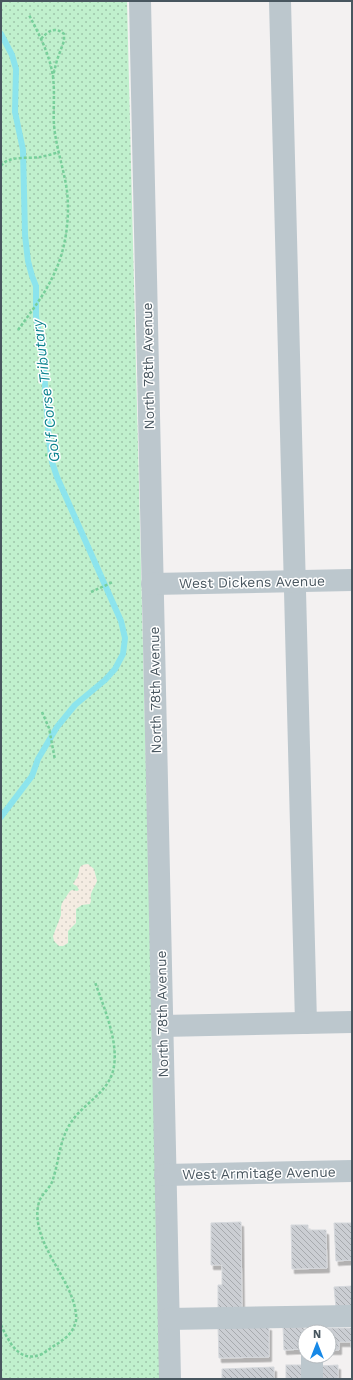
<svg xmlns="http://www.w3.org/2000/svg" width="353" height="1380" viewBox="0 0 353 1380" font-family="'Work Sans',sans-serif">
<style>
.grass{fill:url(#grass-dots)}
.sand{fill:url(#sand-dots)}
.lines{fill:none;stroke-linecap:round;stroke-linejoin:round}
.stream{stroke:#8ce4ed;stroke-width:6}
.building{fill:url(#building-back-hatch);stroke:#d5d8dc;filter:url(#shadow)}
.path{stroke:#77cf9a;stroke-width:2.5;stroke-dasharray:3 2;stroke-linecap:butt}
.minor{stroke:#bcc7cd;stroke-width:22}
.labels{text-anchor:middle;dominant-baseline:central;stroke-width:3;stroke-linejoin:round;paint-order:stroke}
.street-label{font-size:14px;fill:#48565f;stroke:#fff}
.water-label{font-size:15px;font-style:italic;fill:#0c838f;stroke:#fff}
</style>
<defs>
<pattern id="grass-dots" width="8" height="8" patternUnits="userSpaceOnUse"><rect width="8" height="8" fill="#c0f0cd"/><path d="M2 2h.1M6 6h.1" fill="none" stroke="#9ec5aa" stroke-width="1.8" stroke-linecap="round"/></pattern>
<pattern id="sand-dots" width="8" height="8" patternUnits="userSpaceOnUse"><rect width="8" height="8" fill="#f4ece2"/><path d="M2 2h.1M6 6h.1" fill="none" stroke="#d3ccc4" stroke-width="1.8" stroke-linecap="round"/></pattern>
<pattern id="building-back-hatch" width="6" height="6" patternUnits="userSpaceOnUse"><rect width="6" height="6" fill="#cbced3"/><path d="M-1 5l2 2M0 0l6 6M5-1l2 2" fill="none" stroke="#a7aaae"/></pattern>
<filter id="shadow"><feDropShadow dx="2.5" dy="4.5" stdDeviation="0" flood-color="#0004"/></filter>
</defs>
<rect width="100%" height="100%" fill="#f3f1f1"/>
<polygon class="grass" points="1,1 127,1 161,1379 1,1379"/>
<path class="sand" d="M88,864l6,5 3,12c-1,4 -5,8 -6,13 -1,4 1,6 -1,10l-8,1 -6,4v14l-8,8v12l-5,3h-4l-5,-5 -1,-5 8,-21v-8l1,-4 8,-12 2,-1 5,1 2,-1 -2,-4 -4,-2c1,-2 2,-4 4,-6 4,-8 -1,-13 11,-14z"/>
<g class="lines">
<polyline class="stream" points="1,34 12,55 16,69 15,112 23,150 25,235 28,261 32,276 36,286 36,316 43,357 49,440 52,462 57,477 121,621 125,638 123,654 115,669 105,680 75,705 57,727 38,759 32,776 1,817"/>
</g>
<g class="building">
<polygon points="241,1222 242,1311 218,1311 218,1285 222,1285 222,1265 211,1265 211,1223"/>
<polygon points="334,1223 352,1223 352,1260 336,1261"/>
<polygon points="291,1225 308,1225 308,1230 326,1230 327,1268 292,1269"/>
<polygon points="352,1286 352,1307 336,1308 334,1287"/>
<polygon points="269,1326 269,1357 219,1358 218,1327"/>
<polygon points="283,1327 304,1327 305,1349 284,1350"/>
<polygon points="319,1328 352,1328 352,1352 351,1342 339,1342 339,1350 329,1350 329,1332 319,1332"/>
<rect x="286" y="1365" width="19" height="14"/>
<polygon points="338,1365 338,1379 319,1379 319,1366"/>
<polygon points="274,1367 274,1379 222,1379 222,1369"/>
</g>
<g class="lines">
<g class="path">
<path d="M41,39c7,-8 14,-13 23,-5v7l-7,19 -4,16"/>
<path d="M1,166c7,-11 28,-7 39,-9 6,-1 13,-3 19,-5"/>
<path d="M18,330c13,-18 27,-36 36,-56 12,-25 16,-56 13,-83 -3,-22 -11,-43 -13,-66 -1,-16 1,-32 -1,-48 -3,-22 -14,-43 -24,-62"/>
<polyline points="45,455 60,455"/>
<polyline points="91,592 113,582"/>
<polyline points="42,712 49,728 55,760"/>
<path d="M1,1325c8,17 18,39 41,29 5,-3 10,-7 15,-10 9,-6 16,-11 19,-23 1,-8 -2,-18 -5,-26 -11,-28 -41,-61 -32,-93 2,-7 10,-13 13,-20 7,-19 7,-41 18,-58 12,-20 37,-30 43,-53 7,-27 -9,-63 -18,-89"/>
</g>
<g class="minor">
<polyline points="140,1 170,1379"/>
<polyline points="280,1 306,1023"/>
<polyline points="152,584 352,580"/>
<polyline points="162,1026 352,1022"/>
<polyline points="165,1175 352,1171"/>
<polyline points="169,1319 352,1316"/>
<polyline points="312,1356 312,1379"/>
</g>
</g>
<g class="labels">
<g class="street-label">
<text transform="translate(148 366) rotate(-91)">North 78th Avenue</text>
<text transform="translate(252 582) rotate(-1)">West Dickens Avenue</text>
<text transform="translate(155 690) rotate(-91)">North 78th Avenue</text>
<text transform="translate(162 1014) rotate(-91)">North 78th Avenue</text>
<text transform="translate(259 1173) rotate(-1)">West Armitage Avenue</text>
</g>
<g class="water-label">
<text transform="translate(46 391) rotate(-97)">Golf Corse Tributary</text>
</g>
</g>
<rect width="353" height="1380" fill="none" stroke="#48565f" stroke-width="4"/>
<g transform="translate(317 1344)"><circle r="19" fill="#ffffff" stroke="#b6bbbf"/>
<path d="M0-3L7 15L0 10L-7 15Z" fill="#1789e7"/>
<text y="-6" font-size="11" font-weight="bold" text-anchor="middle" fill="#48565f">N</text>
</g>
</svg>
